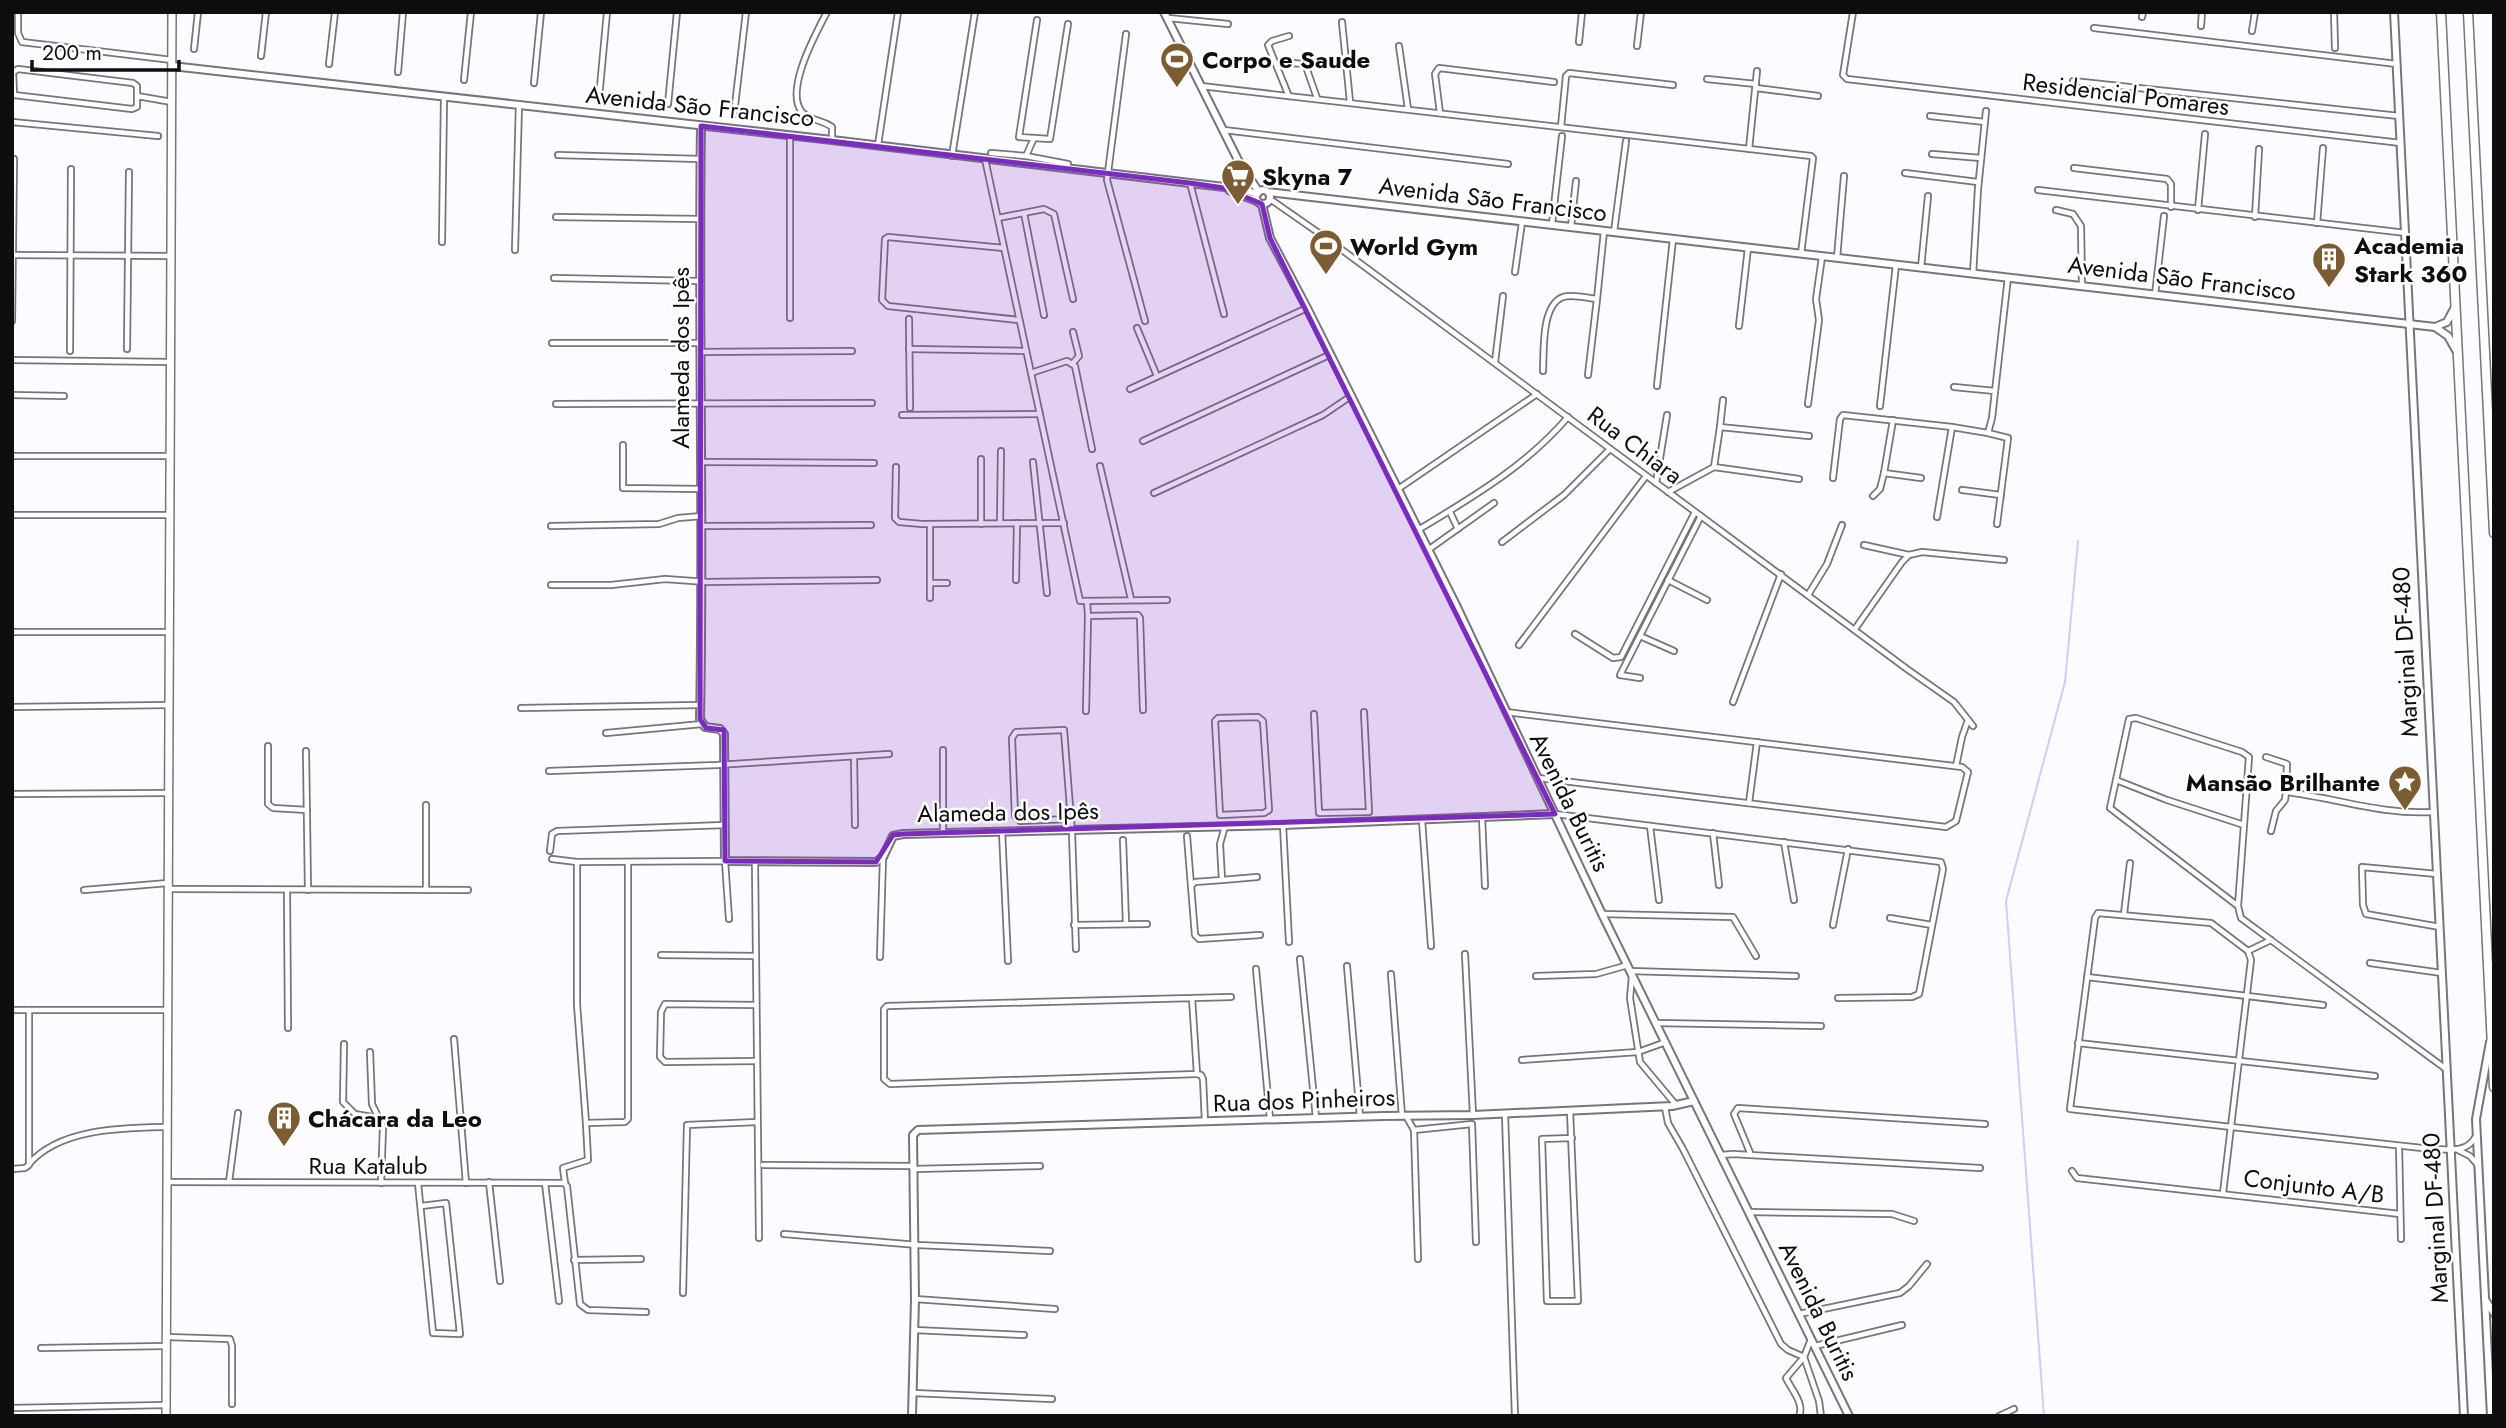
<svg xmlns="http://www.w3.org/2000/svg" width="2506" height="1428" viewBox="0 0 2506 1428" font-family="Jost,sans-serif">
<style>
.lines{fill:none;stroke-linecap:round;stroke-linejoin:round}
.stream{stroke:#d3cafc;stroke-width:2}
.minor-casing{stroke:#76757d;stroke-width:8}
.tertiary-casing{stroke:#76757d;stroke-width:10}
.secondary-casing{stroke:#76757d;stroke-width:10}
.primary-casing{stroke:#76757d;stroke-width:11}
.minor{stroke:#fff;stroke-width:4.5}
.tertiary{stroke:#fff;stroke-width:6}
.secondary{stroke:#fff;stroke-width:7}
.primary{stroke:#fff;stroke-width:8}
.marked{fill:#7b2cbf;fill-opacity:0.2;stroke:#7b2cbf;stroke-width:5;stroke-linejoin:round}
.labels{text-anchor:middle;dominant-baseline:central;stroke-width:5;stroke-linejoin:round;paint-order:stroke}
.poi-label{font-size:24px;font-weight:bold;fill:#0e0e10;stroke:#fff;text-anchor:start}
.street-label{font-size:24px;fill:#0e0e10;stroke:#fff}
</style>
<rect width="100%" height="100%" fill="#fcfbff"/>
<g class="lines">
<polyline class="stream" points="2044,1416 2006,901 2065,682 2078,541"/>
<g class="minor-casing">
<g id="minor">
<polyline points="18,12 18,33 22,42 172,60"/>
<path d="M827,12c-11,21 -43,79 -25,100 9,9 21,8 30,15v13"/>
<polyline points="1853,12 1843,75 1847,79 2401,143"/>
<polyline points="2334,12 2335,48"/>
<polyline points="2142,17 2143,12"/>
<polyline points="1168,18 1228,24"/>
<polyline points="1037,20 1019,137 1050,139 1068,24"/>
<polyline points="1342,22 1350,102"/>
<polyline points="2201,26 2202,12"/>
<polyline points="2094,28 2397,64"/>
<polyline points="2252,31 2255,12"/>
<polyline points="1126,34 1107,180 1145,321"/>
<polyline points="1579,42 1582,12"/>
<polyline points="1399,46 1408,109"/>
<polyline points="1637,46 1641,12"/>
<polyline points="194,49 198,12"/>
<polyline points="261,56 266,12"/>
<polyline points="329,64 335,12"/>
<polyline points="1277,67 1291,63 1305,64 1317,98"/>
<polyline points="398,72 403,12"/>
<polyline points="1707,79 1756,84"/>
<polyline points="464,80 471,12"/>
<polyline points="2073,81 2399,116"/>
<polyline points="534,83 541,12"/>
<polyline points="1201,86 1811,156 1813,158 1801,254"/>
<polyline points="1756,88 1818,96"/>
<polyline points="1288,94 1268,45 1272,41 1289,36"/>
<polyline points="137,96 137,107 132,109 14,95 13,72 18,69 133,83 137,86 137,96 172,102"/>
<polyline points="599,98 607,12"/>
<polyline points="668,104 677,12"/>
<polyline points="1440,113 1435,74 1439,68 1554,82"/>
<polyline points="734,114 746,12"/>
<polyline points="1930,116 1985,122"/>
<polyline points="12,122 158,136"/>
<polyline points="1561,127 1566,76 1569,73 1673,85"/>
<polyline points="1224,130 1508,164"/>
<polyline points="878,145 898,12"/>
<polyline points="1749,149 1757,71"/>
<polyline points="991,153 1026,156 1068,164"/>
<polyline points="1932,154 1981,158"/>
<polyline points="558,155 700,159"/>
<polyline points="952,156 975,12"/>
<polyline points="1026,156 1034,138"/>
<polyline points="985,159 1080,601 1167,600"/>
<polyline points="2074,168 2167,179 2171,184 2171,207"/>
<polyline points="1905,173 1978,182"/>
<polyline points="1190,183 1224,314"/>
<polyline points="2038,190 2406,233"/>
<polyline points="1270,199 1326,238 1907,669 1954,702 1973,726"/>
<polyline points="2056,210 2073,214 2081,226 2082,286"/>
<polyline points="2198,210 2205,134"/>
<polyline points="1024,213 1044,315"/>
<polyline points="556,217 700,219"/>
<polyline points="2255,217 2259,149"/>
<polyline points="998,218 1044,209 1054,214 1073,299"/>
<polyline points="2317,223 2323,148"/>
<polyline points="1552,224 1562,136"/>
<polyline points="1571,227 1576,181"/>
<polyline points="1614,232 1626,141"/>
<polyline points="442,242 444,97"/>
<polyline points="1004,248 888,237 885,239 882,300 888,306 1019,320"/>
<polyline points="515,250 519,104"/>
<polyline points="13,255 171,256"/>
<polyline points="1837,258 1844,176"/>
<polyline points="1921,268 1928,196"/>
<polyline points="1515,272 1522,222"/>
<polyline points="1973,274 1978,189 1986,111"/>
<polyline points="554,278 699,281"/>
<polyline points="2155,295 2164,216"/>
<polyline points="790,318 790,136"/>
<polyline points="909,319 910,408"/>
<polyline points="12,321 14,159"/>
<polyline points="1739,326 1748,248"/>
<polyline points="1137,328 1157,376"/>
<polyline points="552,343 699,343"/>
<polyline points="127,349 129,172"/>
<polyline points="909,349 1026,351"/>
<polyline points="70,351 71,169"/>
<polyline points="700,352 852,351"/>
<polyline points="12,360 170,362"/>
<polyline points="1495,362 1503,296"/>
<polyline points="1073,363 1079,356 1073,332"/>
<path d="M1543,371c1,-20 -2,-66 20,-74 10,-3 24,1 34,2l7,-68"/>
<polyline points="1031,373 1067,361 1075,366 1092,449"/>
<polyline points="1588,375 1597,299"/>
<polyline points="1657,386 1673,239"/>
<polyline points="1954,387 1995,391"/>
<polyline points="1130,389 1307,308"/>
<polyline points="12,395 64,396"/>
<polyline points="556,404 872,403"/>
<polyline points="1808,404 1819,320 1816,299 1822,257"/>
<polyline points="1880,406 1896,265"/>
<polyline points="902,415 1040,414"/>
<polyline points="1893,420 1884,473 1921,478"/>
<polyline points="1720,427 1723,400"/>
<polyline points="1988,433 2008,438 1997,524"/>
<polyline points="1143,441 1329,355"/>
<polyline points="623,445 623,488 700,489"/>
<polyline points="12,456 170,456"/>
<polyline points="981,459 981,524"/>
<polyline points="700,462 874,463"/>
<polyline points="1033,462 1047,593"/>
<polyline points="1100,466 1131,599"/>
<polyline points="896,467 895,518 899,522 922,524 1064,523"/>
<polyline points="1714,467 1720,427 1809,436"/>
<polyline points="1833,478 1840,419 1843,415 1952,427 1988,433 1992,418 2008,277"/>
<polyline points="1656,483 1667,415"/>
<polyline points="1398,489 1537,394"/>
<polyline points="1962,490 2001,495"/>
<polyline points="1668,492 1714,467 1799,479"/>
<polyline points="1154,493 1323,415 1351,396"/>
<polyline points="1873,496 1880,489 1884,473"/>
<polyline points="1450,512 1458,529"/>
<polyline points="12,515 169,515"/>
<polyline points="1937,517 1952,427"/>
<polyline points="1000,523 1001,451"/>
<polyline points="930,524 930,598"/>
<polyline points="551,526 659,524 678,518 702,516"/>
<polyline points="702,526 871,525"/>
<path d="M1418,530c55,-33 108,-64 150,-113"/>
<polyline points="1502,542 1564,495 1610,449"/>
<polyline points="1864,545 1909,555"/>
<polyline points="1428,550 1494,503"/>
<polyline points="1016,580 1017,523"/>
<polyline points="1668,580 1707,600"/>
<polyline points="931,583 947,583"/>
<polyline points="551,585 611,585 665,579 707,582 877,580"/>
<polyline points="1808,595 1827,564 1842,525"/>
<polyline points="1087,601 1088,616"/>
<polyline points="1855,629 1902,562 1909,555 1922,552 2004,560"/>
<polyline points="12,632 169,632"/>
<polyline points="1575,634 1613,658 1621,657 1695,512"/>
<polyline points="1640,636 1674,651"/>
<polyline points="1519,645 1646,476"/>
<polyline points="1640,678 1620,675 1701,516"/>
<polyline points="1733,702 1781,574"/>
<polyline points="12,707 169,705"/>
<polyline points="521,708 700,705"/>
<polyline points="1086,711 1088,616 1138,615 1140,618 1143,710"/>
<polyline points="1506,712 1962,767 1968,772 1956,821 1946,827 1538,778"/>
<polyline points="1314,714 1319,813 1369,812 1364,712"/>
<polygon points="1258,717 1263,721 1269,810 1264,813 1220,815 1215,721 1218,718"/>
<polyline points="606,733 702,724"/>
<polyline points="268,746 268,804 273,808 307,810"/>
<polyline points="943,750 943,832"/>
<polyline points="306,751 308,890"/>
<polyline points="854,757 855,825"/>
<polyline points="2266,757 2287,764 2286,792"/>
<polyline points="1956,766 1962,737 1968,720"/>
<polyline points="549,771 717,765 889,754"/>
<polyline points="2116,780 2167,800 2244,825"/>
<polyline points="12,794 168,793"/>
<polyline points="1749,803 1757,742"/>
<polyline points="1555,814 1941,862 1943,869 1919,994 1912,997 1838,998"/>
<polyline points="1482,817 1485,886"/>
<polyline points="1070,819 1020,821 1015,816 1012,738 1016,732 1064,730 1072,833 1076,949"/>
<polyline points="1422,820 1431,946"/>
<polyline points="1283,825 1289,942"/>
<polyline points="1225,826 1220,844 1222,880 1195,882 1191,886 1195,935 1199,939 1260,935"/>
<polyline points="1650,826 1659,900"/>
<polyline points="1002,831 1008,961"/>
<path d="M2271,831l5,-20 9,-11 1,-8c50,6 96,23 147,20"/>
<polyline points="1713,833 1719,885"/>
<polyline points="1187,836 1191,886"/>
<polyline points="1123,840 1126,924"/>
<polyline points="1784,842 1794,900"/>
<polyline points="550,851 552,834 557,831 725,825"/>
<polyline points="552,859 577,862 725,861 729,919"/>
<polyline points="577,862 577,1004 586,1123 625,1122 628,1119 628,863"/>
<polyline points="755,862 759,1238"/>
<polyline points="2437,874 2362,867 2363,905 2366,914 2440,927"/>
<polyline points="1222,880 1257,877"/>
<polyline points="169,889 468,890"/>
<polyline points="84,890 168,883"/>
<polyline points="426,890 426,805"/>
<polyline points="287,891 288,1028"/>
<polyline points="2238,906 2110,808 2129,719 2136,718 2242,752 2249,757 2238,906 2241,918 2446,1069"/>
<polyline points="1602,914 1733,917 1756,956"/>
<polyline points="2124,914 2130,863"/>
<polyline points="1890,918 1932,925"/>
<polyline points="1074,925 1147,924"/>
<polyline points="1833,925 1848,849"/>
<path d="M2248,951l-37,-28 -113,-10 -3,5 -25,191 361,40c17,0 36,5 45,-13"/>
<polyline points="2248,951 2271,940"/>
<polyline points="1465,954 1473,1115"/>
<polyline points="661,955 756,956"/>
<polyline points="880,957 883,858"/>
<polyline points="1300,959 1316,1118"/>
<polyline points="2370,963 2442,973"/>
<polyline points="1347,966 1360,1117"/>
<polyline points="1256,969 1270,1119"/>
<polyline points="1630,971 1796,976"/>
<polyline points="1391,974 1402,1116"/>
<polyline points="1536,976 1596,974 1628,965"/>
<polyline points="1632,976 1630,998 1640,1062 1676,1105"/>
<polyline points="2087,977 2323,1005"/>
<polyline points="1192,998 1197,1074 890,1084 884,1079 884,1009 887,1006 1231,997"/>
<polyline points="756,1005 665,1004 661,1012 660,1057 665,1062 757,1061"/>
<polyline points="12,1010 168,1010"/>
<polyline points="1657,1023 1821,1026"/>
<polyline points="454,1039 466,1183"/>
<polyline points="2078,1043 2375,1076"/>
<polyline points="344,1044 343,1102 355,1114 378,1118"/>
<polyline points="370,1052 372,1104 383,1127 381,1183"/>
<polyline points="1522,1060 1638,1052 1666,1042"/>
<polyline points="1197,1074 1201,1075 1203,1079 1205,1122"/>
<polyline points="1665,1107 1668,1123 1683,1149 1781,1344 1788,1350 1804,1357 1819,1401 1821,1416"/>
<polyline points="1570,1111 1578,1301 1547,1301 1542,1139 1572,1138"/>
<polyline points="1505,1114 1515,1416"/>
<polyline points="1406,1116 1414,1130"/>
<polyline points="2399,1146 2401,1239"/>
<polyline points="2458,1150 2470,1156 2478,1165"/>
<polyline points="1722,1155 1733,1154 1980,1168"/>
<polyline points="1751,1155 1734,1114 1738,1108 1985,1124"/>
<path d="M29,1164c31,-36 94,-36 138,-37"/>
<polyline points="763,1165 914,1166"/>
<polyline points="12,1169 25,1168 29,1165 29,1010"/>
<polyline points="914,1169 1040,1166"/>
<polyline points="2072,1171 2077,1178 2400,1214"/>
<polyline points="168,1182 564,1183 567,1186 580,1304 588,1310 646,1312"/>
<polyline points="229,1182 238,1113"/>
<polyline points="489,1182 500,1281"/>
<polyline points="418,1183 433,1333 460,1334 446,1203 421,1206"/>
<polyline points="545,1183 559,1301"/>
<polyline points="565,1183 563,1168 588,1160 586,1123"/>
<polyline points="2223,1193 2251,960 2248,951"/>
<polyline points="1749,1212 1892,1214 1914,1221"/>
<polyline points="784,1234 918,1245 1050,1251"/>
<polyline points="1418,1259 1414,1130 1472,1124 1476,1242"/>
<polyline points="574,1260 641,1259"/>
<polyline points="683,1293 687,1125 757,1122"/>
<polyline points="915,1299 1055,1309"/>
<polyline points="1799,1314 1900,1293 1909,1286 1927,1264"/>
<polyline points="914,1330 1024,1335"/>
<polyline points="167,1337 230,1339 232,1346 232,1404"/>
<polyline points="1815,1346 1902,1325"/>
<polyline points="41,1348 165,1346"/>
<polyline points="913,1393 1052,1399"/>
<polyline points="12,1408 165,1405"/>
<path d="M1799,1416c6,-12 -8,-27 -13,-38l18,-21 7,-18"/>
<polyline points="1999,1416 2014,1409"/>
</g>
</g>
<g class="tertiary-casing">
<g id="tertiary">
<polyline points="1164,12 1240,164 1259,192"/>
<polyline points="2394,12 2464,1416"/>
<polyline points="172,66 832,140 1190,183 1242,189 1257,194"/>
<path d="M701,126c-3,198 3,395 -1,593l5,8 15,2 4,5 1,127 151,1 7,-5 10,-21 10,-2 380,-9 272,-11"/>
<polyline points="1229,190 1257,201"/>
<circle cx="1263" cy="197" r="7"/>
<polyline points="1268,192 2435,327 2448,336 2457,352"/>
<polyline points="1262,204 1270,238 1307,308 1456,605 1602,914 1849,1416"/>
<polyline points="2435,327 2447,322 2455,307"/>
<polyline points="2490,1042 2476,1119 2491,1416"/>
<polyline points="2486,1301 2494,1313"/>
<polyline points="912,1416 915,1299 913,1135 918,1130 1383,1116 1473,1115 1672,1106 1694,1101"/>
</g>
</g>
<g class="secondary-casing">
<polyline id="secondary" points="166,1416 172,12"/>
</g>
<g class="primary-casing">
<g id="primary">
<polyline points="2441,12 2494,1087"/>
<polyline points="2468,12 2494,533"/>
</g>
</g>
<use href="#minor" class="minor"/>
<use href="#tertiary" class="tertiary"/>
<use href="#secondary" class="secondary"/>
<use href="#primary" class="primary"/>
</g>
<path class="marked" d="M701,126l489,57 34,5 38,16 8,34 285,576 -652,20 -10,1 -17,27 -151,-1 -1,-131 -18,-2 -6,-9z"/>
<defs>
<g id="stadium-pin" transform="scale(1.75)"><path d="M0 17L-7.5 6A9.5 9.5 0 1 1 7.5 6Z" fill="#7c5c32" stroke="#fff"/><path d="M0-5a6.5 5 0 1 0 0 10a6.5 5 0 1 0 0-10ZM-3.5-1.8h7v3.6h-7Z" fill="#fff"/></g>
<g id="supermarket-pin" transform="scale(1.75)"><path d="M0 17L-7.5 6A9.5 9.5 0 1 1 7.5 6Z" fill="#7c5c32" stroke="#fff"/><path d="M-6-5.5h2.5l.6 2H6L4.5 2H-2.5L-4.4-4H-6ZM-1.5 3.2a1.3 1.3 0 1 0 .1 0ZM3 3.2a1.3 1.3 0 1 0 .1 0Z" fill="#fff"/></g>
<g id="building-pin" transform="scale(1.75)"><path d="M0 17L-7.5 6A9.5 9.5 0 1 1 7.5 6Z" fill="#7c5c32" stroke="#fff"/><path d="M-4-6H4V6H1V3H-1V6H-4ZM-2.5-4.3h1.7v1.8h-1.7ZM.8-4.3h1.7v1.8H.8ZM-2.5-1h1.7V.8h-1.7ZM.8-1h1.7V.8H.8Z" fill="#fff"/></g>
<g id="sight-pin" transform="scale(1.75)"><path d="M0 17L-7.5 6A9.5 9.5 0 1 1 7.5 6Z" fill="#7c5c32" stroke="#fff"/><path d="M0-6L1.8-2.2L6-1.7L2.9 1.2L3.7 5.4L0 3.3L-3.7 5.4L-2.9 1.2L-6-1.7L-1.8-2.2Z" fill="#fff"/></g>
</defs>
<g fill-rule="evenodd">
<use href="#stadium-pin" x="1177" y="59"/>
<use href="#supermarket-pin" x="1238" y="176"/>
<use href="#stadium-pin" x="1326" y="246"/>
<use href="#building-pin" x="2329" y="259"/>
<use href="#sight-pin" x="2405" y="782"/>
<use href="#building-pin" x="284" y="1118"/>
</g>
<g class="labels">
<g class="poi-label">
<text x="1202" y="59">Corpo e Saude</text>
<text x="1262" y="176">Skyna 7</text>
<text x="2354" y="245">Academia<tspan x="2354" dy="28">Stark 360</tspan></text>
<text x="1350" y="246">World Gym</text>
<text x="2380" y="782" text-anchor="end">Mansão Brilhante</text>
<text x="308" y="1118">Chácara da Leo</text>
</g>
<g class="street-label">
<text transform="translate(2126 94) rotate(7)">Residencial Pomares</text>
<text transform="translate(700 106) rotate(6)">Avenida São Francisco</text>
<text transform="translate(1493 199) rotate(7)">Avenida São Francisco</text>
<text transform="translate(2182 278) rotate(7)">Avenida São Francisco</text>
<text transform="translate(680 358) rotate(-90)">Alameda dos Ipês</text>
<text transform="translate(1635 445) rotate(37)">Rua Chiara</text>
<text transform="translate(2405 652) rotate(-93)">Marginal DF-480</text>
<text transform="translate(1570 802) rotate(64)">Avenida Buritis</text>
<text transform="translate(1008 812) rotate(-1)">Alameda dos Ipês</text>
<text transform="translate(1304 1100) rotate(-2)">Rua dos Pinheiros</text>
<text x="368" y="1165">Rua Katalub</text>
<text transform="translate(2314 1186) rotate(7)">Conjunto A/B</text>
<text transform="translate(2435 1218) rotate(-93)">Marginal DF-480</text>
<text transform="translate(1819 1311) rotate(64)">Avenida Buritis</text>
</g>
</g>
<rect width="2506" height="1428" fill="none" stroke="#0e0e10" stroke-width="28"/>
<path d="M32 60v10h147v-10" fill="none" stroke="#0e0e10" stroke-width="3.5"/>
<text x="42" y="60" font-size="21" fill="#0e0e10" stroke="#ffffff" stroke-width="5" paint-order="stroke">200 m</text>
</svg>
